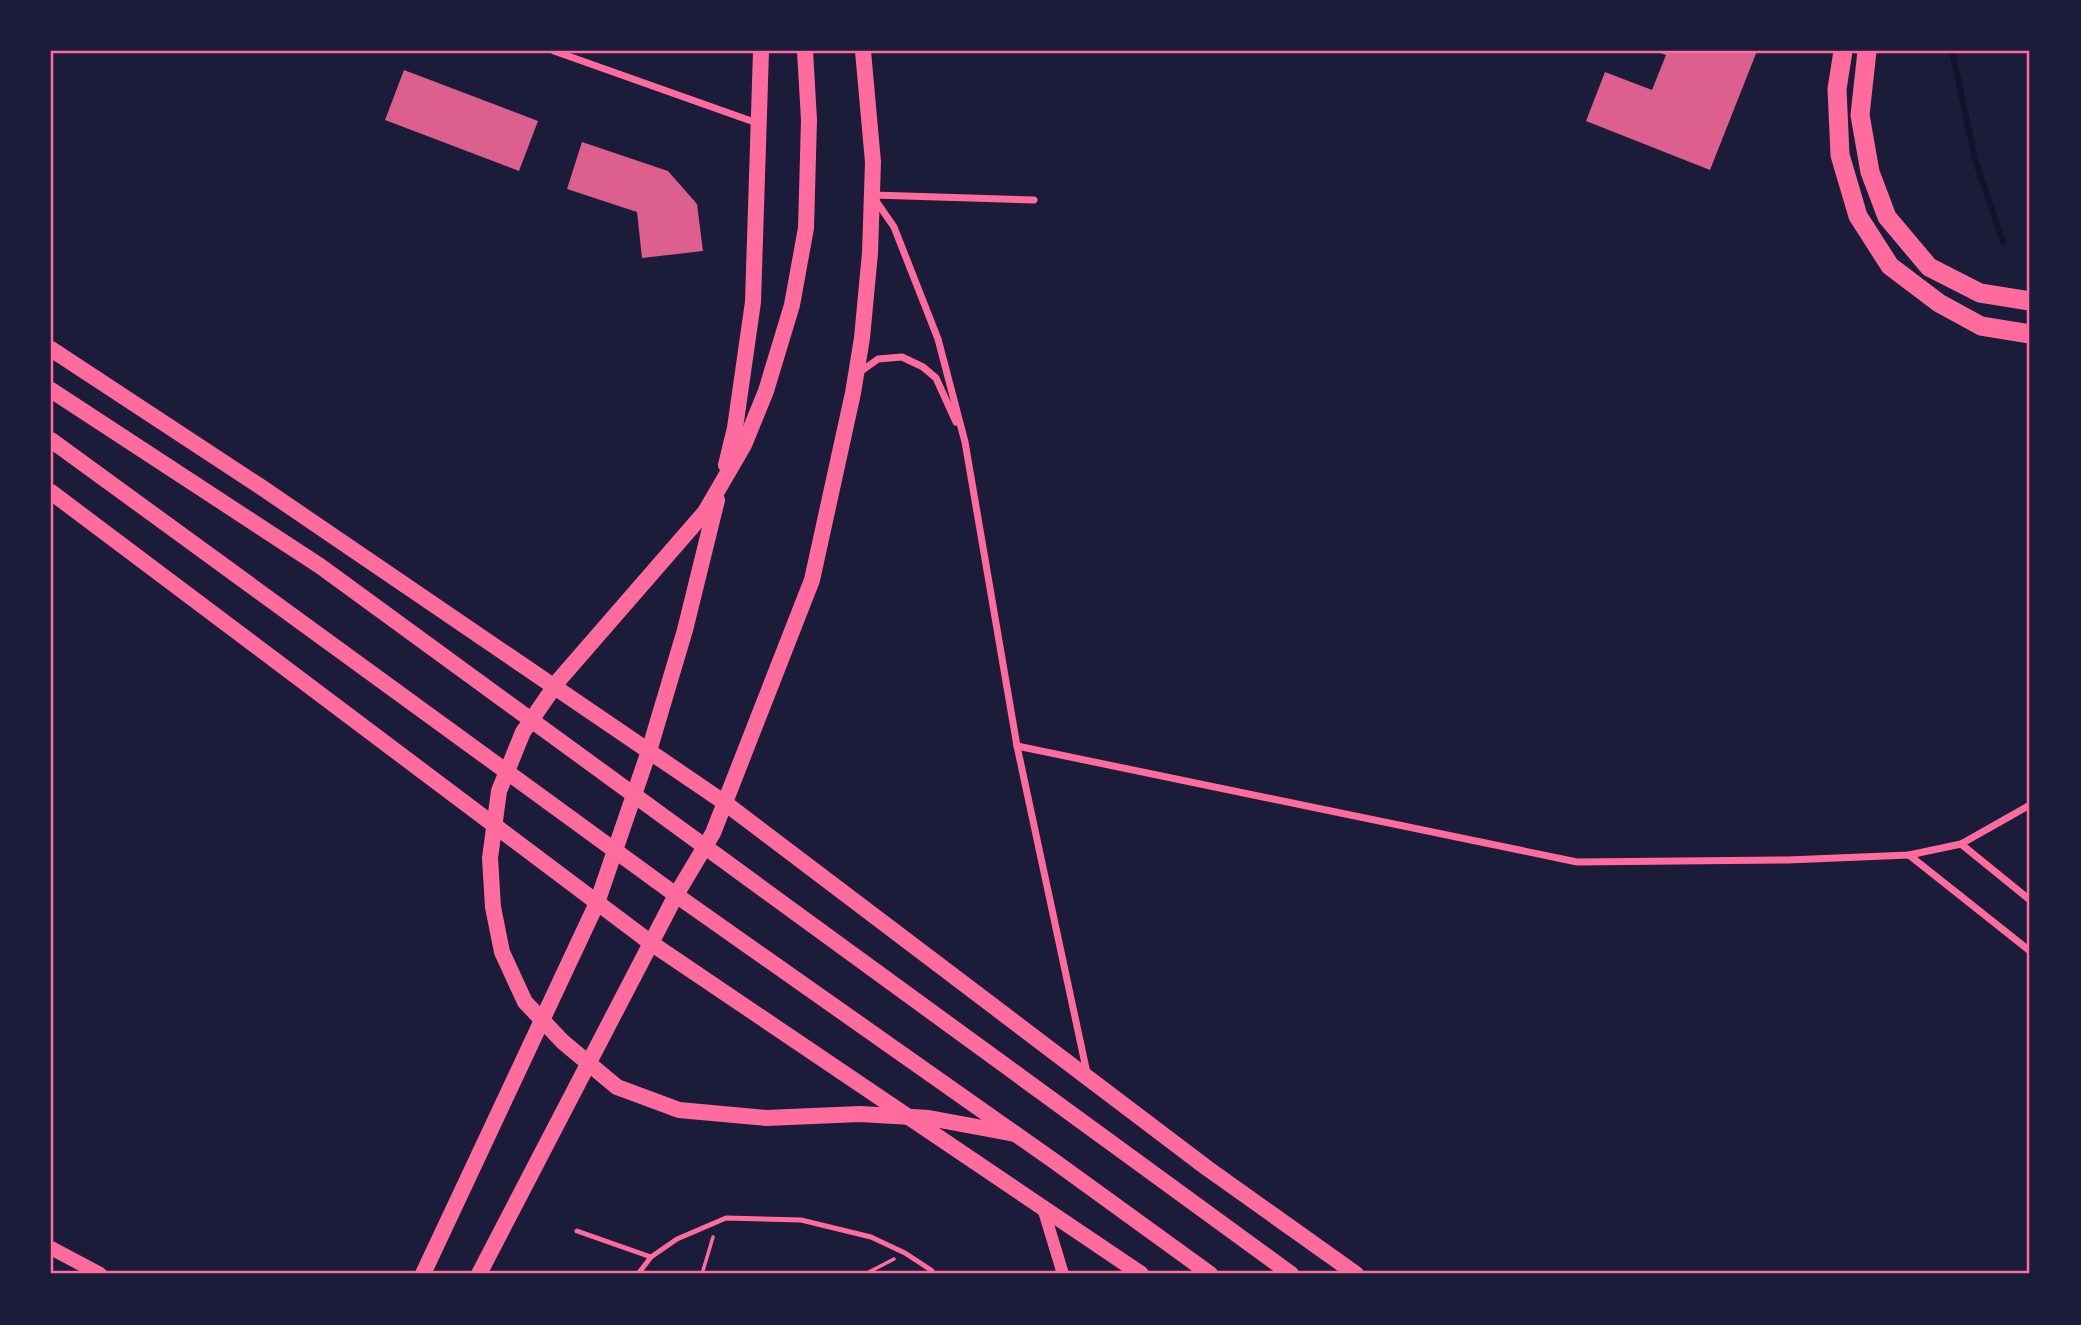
<svg xmlns="http://www.w3.org/2000/svg" width="2081" height="1325" viewBox="0 0 2081 1325" font-family="'Nunito Sans',sans-serif">
<style>
.lines{fill:none;stroke-linecap:round;stroke-linejoin:round}
.stream{stroke:#12122b;stroke-width:6}
.building{fill:#dd5f8e}
.path{stroke:#ff6b9d;stroke-width:3.5}
.service{stroke:#ff6b9d;stroke-width:5}
.minor{stroke:#ff6b9d;stroke-width:7}
.tertiary{stroke:#ff6b9d;stroke-width:12}
.secondary{stroke:#ff6b9d;stroke-width:14}
.primary{stroke:#ff6b9d;stroke-width:16}
.motorway{stroke:#ff6b9d;stroke-width:19}
.neatline{fill:none;stroke:#ff6b9d;stroke-width:2.5}
</style>
<rect width="100%" height="100%" fill="#1b1b3a"/>
<g class="lines">
<polyline class="stream" points="1952,51 1976,163 2003,242"/>
</g>
<g class="building">
<polygon points="1655,51 1757,51 1710,170 1586,121 1605,72 1652,90 1666,55"/>
<polygon points="404,70 538,121 519,171 385,120"/>
<polygon points="582,142 668,171 697,204 703,251 642,258 637,212 567,189"/>
</g>
<g class="lines">
<g class="path">
<polyline points="702,1274 713,1237"/>
<polyline points="865,1274 894,1259"/>
</g>
<g class="service">
<polyline points="577,1231 651,1257"/>
<polyline points="638,1274 651,1257 677,1239 726,1218 801,1220 871,1237 905,1253 931,1270 934,1274"/>
</g>
<g class="minor">
<polyline points="554,51 757,123"/>
<polyline points="873,195 1034,200"/>
<polyline points="874,198 894,227 938,339 965,442 1017,746 1087,1073"/>
<polyline points="860,372 878,359 902,357 923,367 936,378 956,422"/>
<polyline points="1017,746 1577,862 1788,860 1909,855 1961,844 2030,805"/>
<polyline points="1961,844 2030,900"/>
<polyline points="1909,855 2030,951"/>
</g>
<polyline class="tertiary" points="1043,1208 1063,1274"/>
<polyline class="secondary" points="51,1248 100,1274"/>
<g class="primary">
<polyline points="805,51 809,120 806,228 792,305 766,391 744,445 705,512 559,680 523,732 499,791 490,858 493,907 502,952 525,1002 563,1042 617,1087 679,1110 766,1118 860,1114 929,1118 1015,1134"/>
<polyline points="51,349 261,487 725,803 1207,1168 1356,1274"/>
<polyline points="51,390 320,566 1291,1274"/>
<polyline points="51,440 676,895 1054,1161 1210,1274"/>
<polyline points="726,465 735,428 753,302 761,51"/>
<polyline points="51,492 651,943 1141,1274"/>
<polyline points="423,1274 597,903 649,751 685,630 717,500"/>
<polyline points="479,1274 676,895 713,833 812,580 853,393 862,338 870,253 873,162 863,51"/>
</g>
<g class="motorway">
<polyline points="1843,51 1837,89 1840,155 1858,216 1890,266 1939,303 1981,326 2030,334"/>
<polyline points="1867,51 1860,115 1870,172 1887,217 1929,267 1980,293 2030,301"/>
</g>
</g>
<rect width="2081" height="1325" fill="none" stroke="#1b1b3a" stroke-width="105"/>
<rect x="52" y="52" width="1976" height="1220" class="neatline"/>
</svg>
